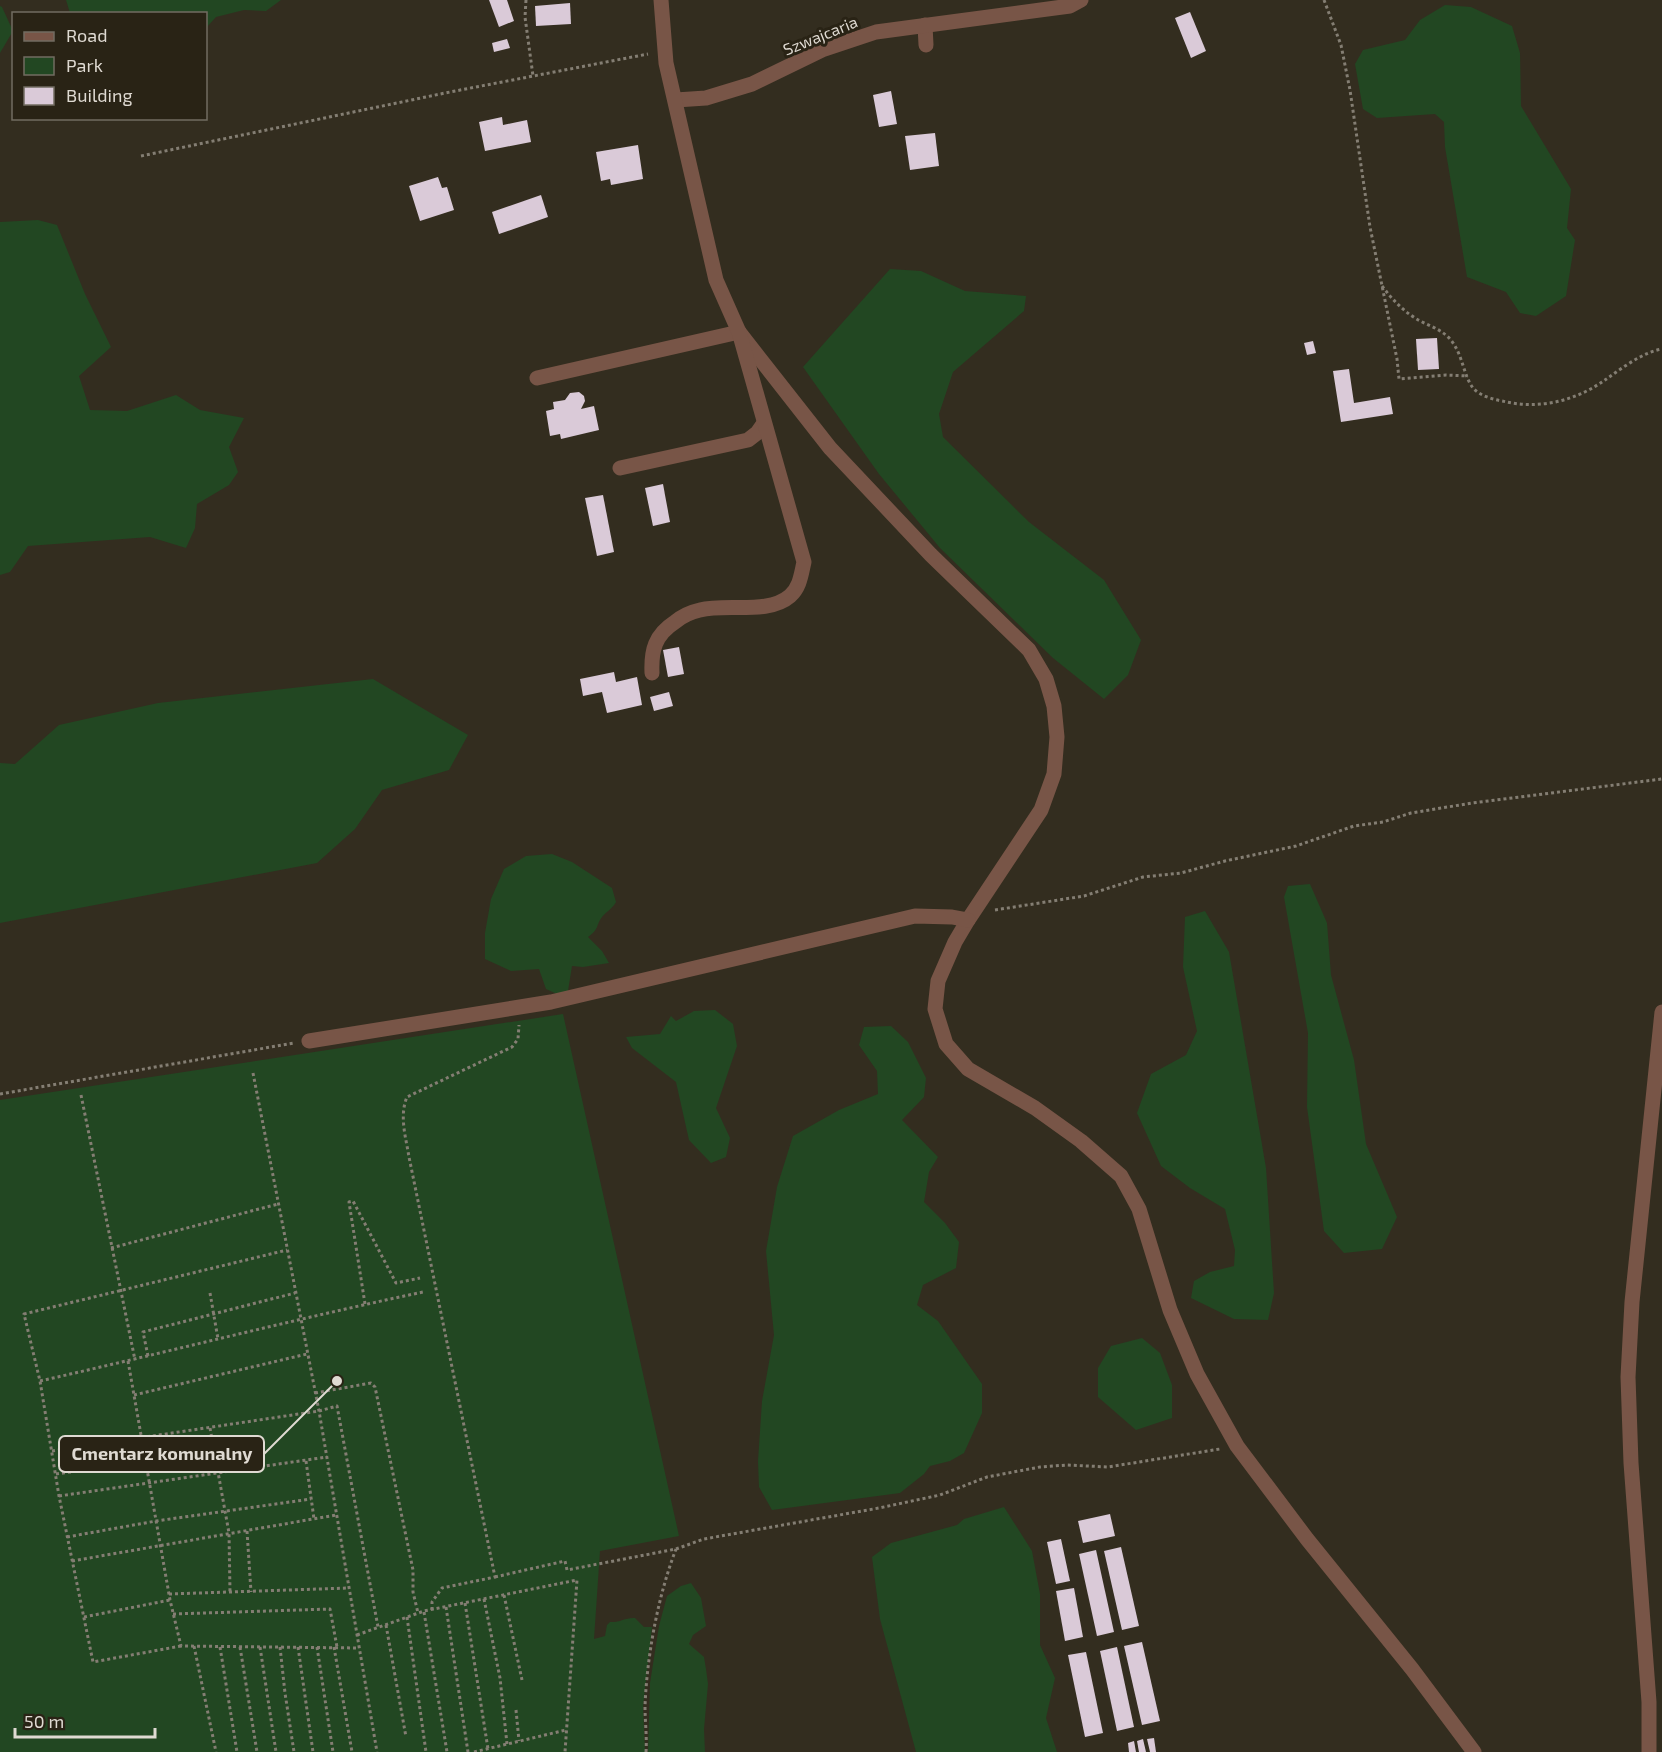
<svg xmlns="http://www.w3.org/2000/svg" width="1662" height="1752" viewBox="0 0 1662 1752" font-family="'Exo 2',sans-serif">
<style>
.green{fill:#224722}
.building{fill:#dacad8}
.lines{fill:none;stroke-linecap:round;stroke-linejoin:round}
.path{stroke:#847e73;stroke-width:3;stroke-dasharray:3 3;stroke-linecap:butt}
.minor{stroke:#785547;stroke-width:15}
.labels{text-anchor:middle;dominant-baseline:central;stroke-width:6;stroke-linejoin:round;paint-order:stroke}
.street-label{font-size:16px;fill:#dfdad2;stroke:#292315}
.leader{fill:none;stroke:#dfdad2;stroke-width:2}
.callout-dot{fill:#dfdad2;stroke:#292315;stroke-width:2}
.callout{fill:#292315;stroke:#dfdad2;stroke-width:2}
.callout-label{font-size:18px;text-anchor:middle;font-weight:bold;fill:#dfdad2}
</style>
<rect width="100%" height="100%" fill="#332d1f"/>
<g class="green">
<polygon points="66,0 281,0 266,11 244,10 216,17 206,28 206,14 70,13"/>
<polygon points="1445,5 1471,7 1512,26 1520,53 1521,106 1571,189 1567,228 1575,240 1566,296 1536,316 1520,313 1506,292 1467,277 1445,147 1444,122 1435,114 1377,118 1363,109 1355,64 1363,50 1405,40 1420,20"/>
<polygon points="0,6 2,7 13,31 0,53"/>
<polygon points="38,220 57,225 85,294 111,347 79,376 90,410 127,411 176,395 200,410 244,418 229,447 238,472 229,485 197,504 195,528 186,548 150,537 28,546 10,572 0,575 0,222"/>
<polygon points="890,269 921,271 965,291 1026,296 1024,311 953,372 939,414 943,437 1029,522 1104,580 1141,640 1128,675 1104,699 1053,658 940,548 879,474 803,367"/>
<polygon points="373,679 468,735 449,770 382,790 355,829 317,863 0,923 0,763 15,764 59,725 158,703"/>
<path d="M552,854l20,8 40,26 4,14c-4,7 -9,9 -14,15 -7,10 -2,11 -14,20l14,14 7,12 -26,4 -11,-1 -4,25 -11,3 -11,-5 -7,-20 -28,2 -26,-12v-26l6,-34 13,-30 22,-13z"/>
<polygon points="1310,884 1327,923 1331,975 1354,1060 1366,1144 1397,1217 1382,1249 1344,1253 1324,1231 1307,1107 1308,1033 1284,897 1288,886"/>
<polygon points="1205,911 1229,952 1266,1168 1274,1293 1268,1320 1234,1319 1191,1298 1194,1281 1210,1272 1234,1266 1235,1250 1225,1209 1190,1188 1161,1166 1137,1113 1151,1074 1186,1055 1197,1031 1183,967 1185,917"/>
<polygon points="715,1010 733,1024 737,1046 716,1108 730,1138 726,1157 711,1163 689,1140 676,1082 632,1048 626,1037 660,1034 671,1016 676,1021 694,1011"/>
<path d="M563,1014l116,522 -79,15 -6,88 11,-3 2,-11 3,-3c9,1 16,-5 25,-4l9,9h8l-9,80 2,45h-645v-652z"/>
<polygon points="891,1026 908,1042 926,1078 924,1097 902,1120 938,1157 929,1172 924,1202 945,1223 959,1242 956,1268 923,1285 917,1305 938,1321 982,1384 982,1413 964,1453 950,1461 930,1466 924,1474 900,1493 772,1510 759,1487 758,1461 762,1401 774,1335 766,1251 777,1187 793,1136 839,1110 878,1094 877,1071 859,1045 864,1027"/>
<polygon points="1142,1338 1160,1353 1172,1385 1172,1418 1136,1430 1098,1397 1098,1368 1111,1346"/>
<polygon points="1004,1507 1032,1551 1040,1594 1040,1645 1055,1678 1046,1718 1057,1752 916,1752 880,1619 872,1557 891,1543 957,1525 964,1519"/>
<polygon points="691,1583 701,1598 706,1626 693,1635 689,1644 704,1657 706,1669 708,1684 704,1729 705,1752 648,1752 650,1683 659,1626 667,1596 681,1586"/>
</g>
<g class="building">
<polygon points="489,0 507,0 514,21 499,27"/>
<polygon points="570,3 571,24 536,26 535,6"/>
<polygon points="1190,12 1206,51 1191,58 1175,18"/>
<polygon points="507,39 510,48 494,52 492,43"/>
<polygon points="891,91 897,124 879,127 873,95"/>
<polygon points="502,117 503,125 527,120 531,142 485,151 479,122"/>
<polygon points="935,133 939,166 910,170 905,136"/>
<polygon points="638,145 643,179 611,185 610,179 601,181 596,152"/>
<polygon points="438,177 442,188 447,187 454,210 420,221 409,186"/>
<polygon points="541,195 548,217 499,234 492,212"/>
<polygon points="1437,338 1439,369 1418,370 1416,339"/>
<polygon points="1313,341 1316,353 1307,355 1304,343"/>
<polygon points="1349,369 1354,403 1390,397 1393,414 1341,422 1333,371"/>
<polygon points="579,392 584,396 585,401 581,409 594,406 599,430 561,439 560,434 550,436 546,411 554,409 553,402 565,400 570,393"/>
<polygon points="663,484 670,522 653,526 645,488"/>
<polygon points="603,495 614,552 597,556 585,498"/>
<polygon points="679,647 684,674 668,677 663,650"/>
<polygon points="614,672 616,682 637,677 642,705 607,713 602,692 583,696 580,679"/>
<polygon points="669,692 673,706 654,711 650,697"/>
<polygon points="1110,1514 1115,1536 1083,1543 1078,1521"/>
<polygon points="1061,1539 1070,1581 1056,1584 1047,1542"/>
<polygon points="1121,1547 1139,1626 1122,1630 1104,1551"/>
<polygon points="1096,1550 1114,1632 1097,1636 1079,1554"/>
<polygon points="1074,1588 1083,1637 1065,1641 1056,1591"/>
<polygon points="1142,1642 1160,1721 1142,1725 1124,1646"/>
<polygon points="1117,1647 1134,1727 1117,1731 1100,1651"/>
<polygon points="1086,1652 1103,1733 1085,1737 1068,1655"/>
<polygon points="1154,1738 1156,1752 1150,1752 1147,1739"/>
<polygon points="1143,1739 1146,1752 1139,1752 1137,1741"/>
<polygon points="1134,1741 1136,1752 1129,1752 1128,1743"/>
</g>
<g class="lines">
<g class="path">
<polyline points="526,0 525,17 533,76"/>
<polyline points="1324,0 1341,45 1350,90 1370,227 1397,359 1399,379 1446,375 1468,376"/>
<polyline points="141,156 450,92 648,54"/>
<path d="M1382,286c10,13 19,23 33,32 11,7 25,10 35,21 13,15 13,36 23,49 8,9 23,12 34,14 33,7 67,-1 95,-20 18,-12 38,-29 60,-33"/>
<polyline points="995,910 1084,896 1143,877 1181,873 1225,861 1296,846 1354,826 1383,822 1411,813 1472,803 1662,779"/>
<polyline points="253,1073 319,1411 377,1752"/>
<polyline points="0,1094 294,1043"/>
<polyline points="81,1095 135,1360"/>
<polyline points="111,1248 278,1204"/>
<polyline points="210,1293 218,1339"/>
<polyline points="365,1304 349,1202 353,1201 396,1283 420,1278"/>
<polyline points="148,1356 143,1332 295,1293"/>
<polyline points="128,1361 170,1600 181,1646 359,1648"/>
<path d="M40,1381c128,-29 255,-62 383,-89"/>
<polyline points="315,1393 371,1383 375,1387 413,1570 413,1592 418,1613"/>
<polyline points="134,1395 307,1354"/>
<polyline points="210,1428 229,1533 230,1592"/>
<polyline points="52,1451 319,1411 337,1406 378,1627"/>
<polyline points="306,1461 314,1519"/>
<polyline points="56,1474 247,1448"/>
<polyline points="59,1496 327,1457"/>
<polyline points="247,1531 251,1592"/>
<polyline points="67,1537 156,1521 311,1499"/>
<polyline points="72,1561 336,1515"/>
<polyline points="495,1577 565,1561 567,1570 676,1549 704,1539 879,1508 940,1495 987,1477 1040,1467 1067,1465 1108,1467 1220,1449"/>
<polyline points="169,1594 349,1588"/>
<polyline points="504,1595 522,1680"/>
<polyline points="484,1599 500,1678 507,1744"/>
<polyline points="465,1603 488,1749"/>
<polyline points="446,1607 468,1752"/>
<path d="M432,1610v-8l10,-14 53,-11 -86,-420c-3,-19 -10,-41 -2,-60l105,-50 6,-8 1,-14"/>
<polyline points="424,1612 447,1752"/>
<polyline points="173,1614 330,1609 337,1647"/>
<polyline points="84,1617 170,1600"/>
<polyline points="407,1617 426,1752"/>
<polyline points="386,1625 406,1737"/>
<polyline points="357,1635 424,1611 577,1580 565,1752"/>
<polyline points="181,1646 93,1662 59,1496 40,1381 24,1314 287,1250"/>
<polyline points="194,1646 216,1752"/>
<polyline points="220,1647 237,1752"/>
<polyline points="240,1647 257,1752"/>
<polyline points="260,1647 276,1752"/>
<polyline points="280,1647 285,1693 294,1752"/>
<polyline points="298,1647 313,1752"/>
<polyline points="317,1647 333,1752"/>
<polyline points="334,1647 352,1752"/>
<polyline points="516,1710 519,1741"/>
<polyline points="474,1752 566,1730"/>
<path d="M646,1752c1,-15 -1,-31 -1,-46 2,-51 13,-110 31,-157"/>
</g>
<g class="minor">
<polyline points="925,25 926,45"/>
<polyline points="676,100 706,98 752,84 822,50 876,32 1070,6 1081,0"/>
<polyline points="739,332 830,448 931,555 1029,650 1046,679 1054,706 1057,737 1054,774 1041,810 968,920 955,942 938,981 935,1009 946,1044 968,1069 1035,1108 1081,1141 1121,1176 1139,1209 1170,1310 1197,1374 1237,1446 1307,1539 1412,1669 1474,1752"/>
<polyline points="537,378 739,332"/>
<polyline points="620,468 748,440 757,433 764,423"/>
<path d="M652,673c-1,-23 3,-38 23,-51 6,-5 16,-10 25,-12 27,-7 68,5 90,-14 10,-9 11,-21 14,-34l-65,-230 -23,-52 -50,-217 -5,-63"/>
<polyline points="309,1041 551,1002 915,916 952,917 968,920"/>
<polyline points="1649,1752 1649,1702 1631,1463 1628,1377 1632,1302 1662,1012"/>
</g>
</g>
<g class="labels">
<g class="street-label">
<text transform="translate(820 35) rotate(-22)">Szwajcaria</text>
</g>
</g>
<path class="leader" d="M337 1381L264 1454"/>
<circle class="callout-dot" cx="337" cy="1381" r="6"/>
<rect class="callout" x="59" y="1436" width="205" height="36" rx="6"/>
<g class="callout-label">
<text x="162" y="1460">Cmentarz komunalny</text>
</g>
<rect x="12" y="12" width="195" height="108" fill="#292315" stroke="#726c61" stroke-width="1.5"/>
<rect x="24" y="32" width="30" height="9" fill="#785547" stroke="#726c61" stroke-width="1.5"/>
<text x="66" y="42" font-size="18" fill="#dfdad2">Road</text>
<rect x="24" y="57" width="30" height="18" fill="#224722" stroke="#726c61" stroke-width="1.5"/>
<text x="66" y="72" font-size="18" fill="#dfdad2">Park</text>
<rect x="24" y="87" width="30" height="18" fill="#dacad8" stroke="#726c61" stroke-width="1.5"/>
<text x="66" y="102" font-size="18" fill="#dfdad2">Building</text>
<path d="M15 1728v9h140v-9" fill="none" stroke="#dfdad2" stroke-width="3"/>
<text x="24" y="1728" font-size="18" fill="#dfdad2" stroke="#292315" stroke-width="4.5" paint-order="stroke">50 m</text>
</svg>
